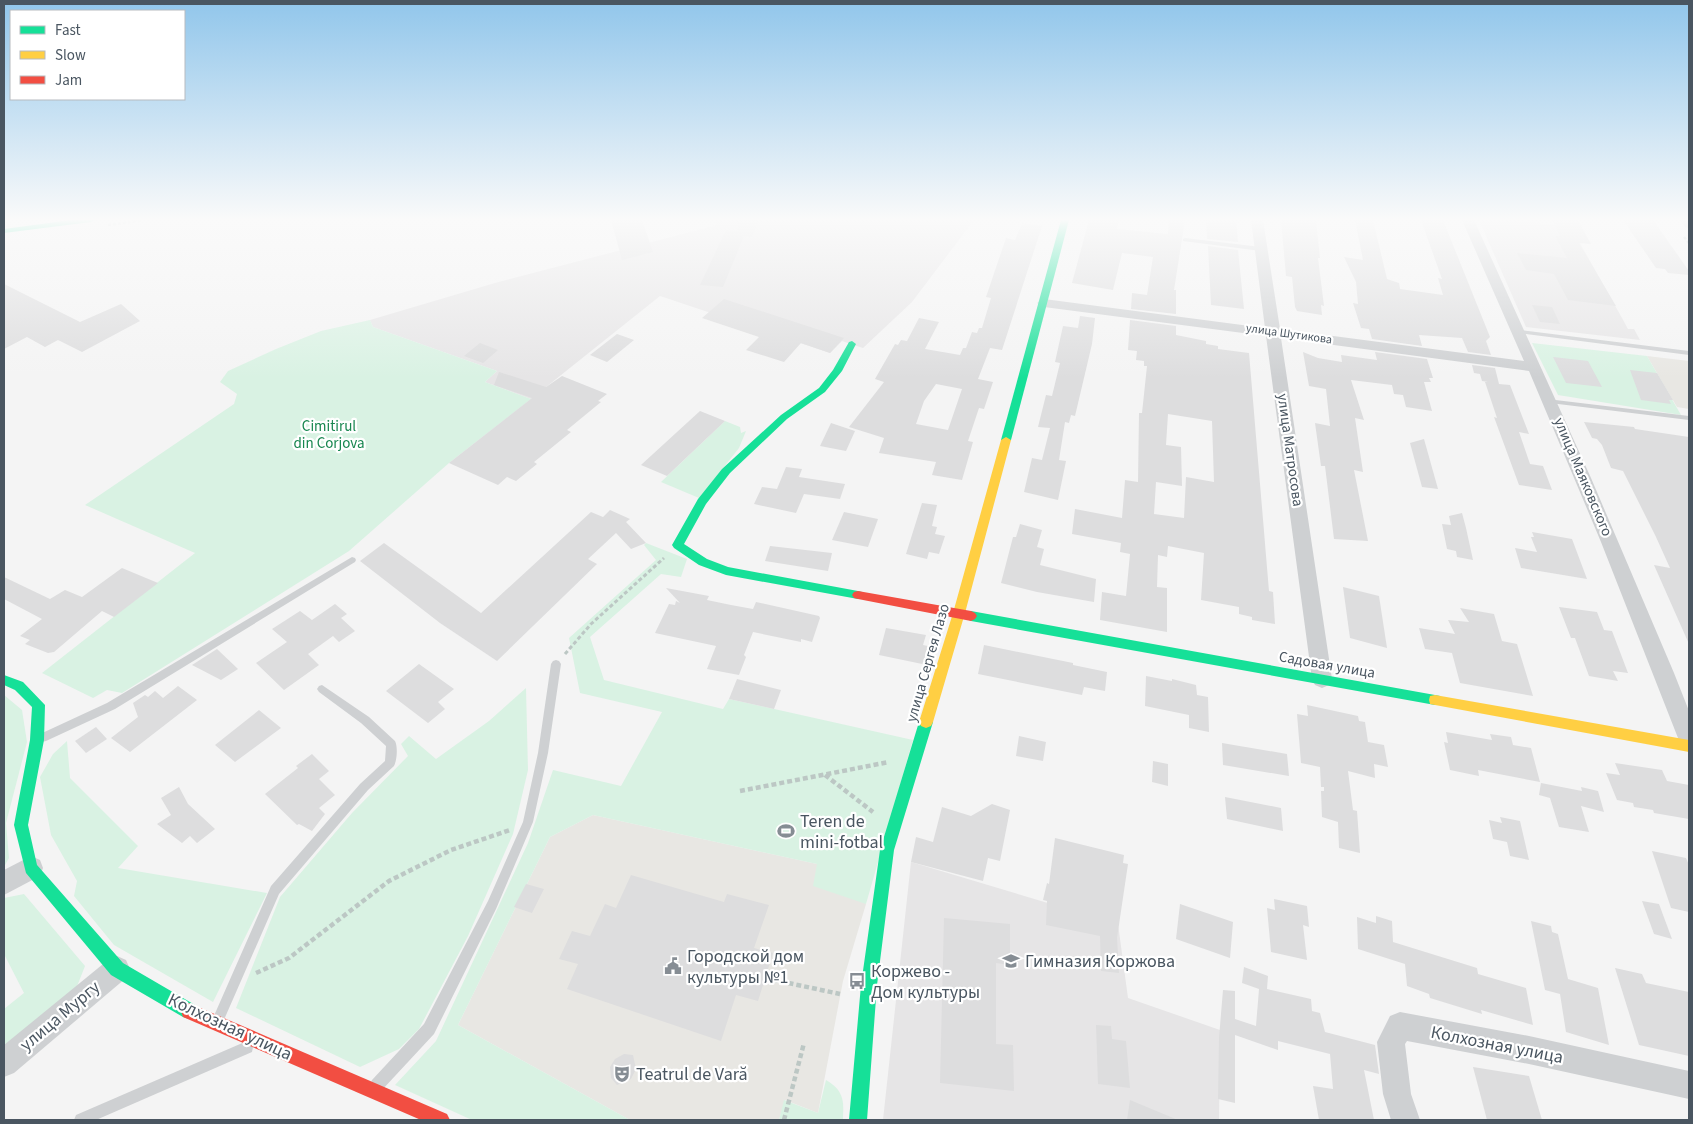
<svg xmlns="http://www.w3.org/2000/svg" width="1693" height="1124" viewBox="0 0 1693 1124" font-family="'Source Sans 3',sans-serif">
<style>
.commercial{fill:#e8e7e3}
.education{fill:#e6e5e6}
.green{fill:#d9f2e3}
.building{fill:#ddddde;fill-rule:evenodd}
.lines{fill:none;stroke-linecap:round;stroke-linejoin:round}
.path-far2{stroke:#bcc7c4;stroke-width:2.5;stroke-dasharray:3 2;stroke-linecap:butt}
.path-far1{stroke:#bcc7c4;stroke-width:3;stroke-dasharray:4 2.5;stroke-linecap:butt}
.path{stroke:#bcc7c4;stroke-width:4.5;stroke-dasharray:5 3;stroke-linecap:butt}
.lane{fill:#ced0d2;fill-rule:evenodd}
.street{fill:#ced0d2;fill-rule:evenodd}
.fast{fill:#16e098;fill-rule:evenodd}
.slow{fill:#ffcf43;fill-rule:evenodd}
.jam{fill:#f24e42;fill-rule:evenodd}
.labels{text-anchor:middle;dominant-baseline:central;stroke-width:4.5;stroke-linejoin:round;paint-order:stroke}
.far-street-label{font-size:12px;fill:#4a5661;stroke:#fff}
.park-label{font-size:15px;fill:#17864f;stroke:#fff}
.street-label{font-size:15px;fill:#4a5661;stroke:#fff}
.near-poi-label{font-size:18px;fill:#4a5661;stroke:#fff;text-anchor:start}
.near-street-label{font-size:18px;fill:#4a5661;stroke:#fff}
</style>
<rect width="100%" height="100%" fill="#f4f4f4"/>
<g class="commercial">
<polygon points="1647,356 1689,361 1689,409 1677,407"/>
<polygon points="593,815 817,864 866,904 843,981 818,1113 785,1100 779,1120 630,1120 458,1025 550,837"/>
</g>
<g class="education">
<polygon points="714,220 974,220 912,302 863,348 842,341 830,353 660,296 531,399 485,382 497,371 373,327 370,320 495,283 717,225"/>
<polygon points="1479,220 1507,220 1571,227 1622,318 1628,329 1634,329 1640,340 1526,327"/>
<polygon points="911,862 1118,924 1128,998 1220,1030 1219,1120 883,1120"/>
</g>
<g class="green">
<polygon points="370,320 373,327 497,371 485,382 531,399 449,463 349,551 122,693 107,690 93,698 42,673 195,553 85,505 234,404 237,394 220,382 228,371 276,349 321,331"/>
<polygon points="1532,343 1647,356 1681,415 1558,395"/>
<polygon points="725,421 740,427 741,433 746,431 739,448 699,498 661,482"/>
<polygon points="646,543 687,559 681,577 661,574 590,637 604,680 723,709 729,699 913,740 866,904 813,886 817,864 593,815 550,837 458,1025 630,1120 472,1120 395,1085 436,1041 528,843 553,770 621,786 662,712 580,693 569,638 656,560 644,545"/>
<polygon points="526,688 528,770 513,834 468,936 419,1029 399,1049 360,1067 236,1008 280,897 352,813 408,756 401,744 409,736 436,759 489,721"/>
<polygon points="4,695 22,710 27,742 6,823 9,858 4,867"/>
<polygon points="67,741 70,778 138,846 118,868 267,893 213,1002 114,945 74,896 77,881 51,835 40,777 53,754"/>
<polygon points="24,894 85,966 74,994 4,1045 4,1009 24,993 4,954 4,898"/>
<path d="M826,1080c18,11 18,20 17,40h-64l5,-20 34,13z"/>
</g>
<g class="building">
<polygon points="611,220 642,220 653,252 622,260"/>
<polygon points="739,220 759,220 752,237 744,236 723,287 700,285 726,230 738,231"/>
<polygon points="1089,220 1119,220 1117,229 1168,234 1169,220 1185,220 1174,290 1176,290 1176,314 1131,309 1132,293 1147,295 1153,257 1122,253 1113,290 1072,283"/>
<polygon points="1206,220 1236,221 1238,242 1207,239"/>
<polygon points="1281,220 1316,220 1320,258 1318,258 1324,306 1321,305 1322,315 1297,311 1295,307 1292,277 1286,276"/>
<polygon points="1355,220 1373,220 1387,279 1399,283 1400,289 1443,295 1438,278 1442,279 1421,220 1443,220 1490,337 1486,341 1491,355 1468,352 1462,338 1419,335 1422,346 1372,339 1369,329 1361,328 1353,303 1358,304 1356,282 1344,257 1363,260"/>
<polygon points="1552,220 1578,220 1591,244 1579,243 1616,306 1568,300 1554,274 1526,270 1517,253 1567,258 1555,236 1560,236"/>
<polygon points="1623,220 1653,220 1689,271 1689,275 1668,273 1665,269 1656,268"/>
<path d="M1022,223l20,3 -40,124 -12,-2 -12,31 15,3 -9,27 -5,-1 -11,33 5,1 -11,38 -30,-5 4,-13 -57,-9 5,-15 -35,-11 35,-45 -9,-3 20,-35 3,1 3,-5 6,1 12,-23 20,4 -14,27 35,6 3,-7h3l6,-16 5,1 2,-5h3l9,-30 -5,-1 20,-59 9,2zM936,384l26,5 -14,41 -32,-6 8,-23z"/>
<polygon points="1208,246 1238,250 1244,309 1211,305"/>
<polygon points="4,284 80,322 121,304 140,321 82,352 58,340 45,347 27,337 4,349"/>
<polygon points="724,299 844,338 830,353 801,343 784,362 746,350 759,337 702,318"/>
<polygon points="1532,305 1552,307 1560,324 1540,322"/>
<polygon points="1080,316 1095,318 1092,344 1075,416 1071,415 1069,423 1065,422 1059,460 1066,461 1058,500 1024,492 1032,458 1042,460 1050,428 1038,427 1046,395 1052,396 1060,363 1055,362 1063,326 1078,328"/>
<path d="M1130,320l46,6v9l30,6v3l12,2v3l31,4 20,238 4,1 2,32 -23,-4v-3l-13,-3v-7l-38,-7 3,-47 -36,-7 -1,11 -9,-2 -1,32 10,1v44l-67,-12 2,-28 24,4 4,-42 -10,-2 1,-9 -49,-9 3,-25 47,9 3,-38 13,2 1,-69h3l5,-47h-3v-5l-8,-1 1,-9 -9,-1zM1168,414l44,7 2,61 -28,-5 -2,41 -30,-4 2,-32 26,4 -1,-39 -15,-2z"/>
<polygon points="617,334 634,340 607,362 590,355"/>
<polygon points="480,343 498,350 483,363 464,356"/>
<polygon points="1303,352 1318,358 1342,362 1341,355 1377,360 1375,352 1427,359 1433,378 1429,378 1431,382 1424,382 1432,411 1406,407 1403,395 1394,394 1392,385 1351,380 1364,420 1355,418 1363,472 1354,470 1368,541 1334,539 1325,466 1321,466 1315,423 1330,426 1326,389 1309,386"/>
<polygon points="1553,357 1588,361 1602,387 1566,383"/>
<polygon points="1472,365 1495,368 1499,384 1510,385 1529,434 1519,432 1530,464 1543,466 1552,490 1519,485 1494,417 1497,418 1485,382 1488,382 1482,381 1480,374 1474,373"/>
<polygon points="1630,370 1657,373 1673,400 1669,400 1671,404 1641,400"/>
<polygon points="499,372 546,387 562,376 607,394 598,401 601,402 567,430 571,432 534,462 537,464 516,481 507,477 498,485 449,463 532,398 494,385"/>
<polygon points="700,411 725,421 667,476 641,465"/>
<polygon points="1584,422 1634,427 1635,429 1689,437 1689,644 1654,565 1670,568 1656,537 1623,471 1611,468 1602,445 1597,439 1592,438"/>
<polygon points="831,423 855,431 846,451 820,446"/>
<polygon points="1424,439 1438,489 1422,487 1410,443"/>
<polygon points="786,467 802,469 799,477 845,484 840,499 804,494 796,513 754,504 762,487 777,489"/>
<polygon points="922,503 937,505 932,526 937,527 935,534 945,536 939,554 929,552 927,559 906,554"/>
<polygon points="610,510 630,519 626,522 646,543 631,549 616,533 588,559 597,564 497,661 440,623 360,561 384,543 481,613 591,512 603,517"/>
<polygon points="844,512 878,519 868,547 832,540"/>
<polygon points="1462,513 1466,528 1473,560 1457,557 1456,551 1447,549 1442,524 1451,525 1449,516"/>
<polygon points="1020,524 1042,530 1037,547 1044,549 1040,565 1096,579 1094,602 1037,592 1001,583 1013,537 1016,537"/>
<polygon points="1532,532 1572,539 1587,579 1521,568 1515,548 1537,552 1531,537 1534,537"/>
<polygon points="770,546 832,553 828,571 765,561"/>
<polygon points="122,568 158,583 114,617 102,611 54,652 48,653 25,644 30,640 20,636 42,619 4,599 4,577 50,599 65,590 82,597"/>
<polygon points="1343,587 1379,596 1387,648 1350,638"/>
<polygon points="666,588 709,596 707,600 731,605 753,609 756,602 819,616 820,618 812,642 801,639 801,642 753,632 744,655 746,657 739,675 707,669 716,646 655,633 669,604 675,605 676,601 680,603"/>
<polygon points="335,604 347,614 341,618 355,631 339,642 333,636 308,654 319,665 284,690 256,663 287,642 272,629 300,611 312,620"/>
<polygon points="1559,607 1597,612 1604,630 1612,631 1628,673 1613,671 1618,681 1589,676 1575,638 1571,638"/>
<polygon points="1460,608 1494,614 1502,641 1517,644 1533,696 1460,683 1452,653 1425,649 1419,628 1455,634 1448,620 1469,622"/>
<polygon points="886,628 926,635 923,645 933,647 927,665 879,655"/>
<polygon points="984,645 1073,663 1073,665 1107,672 1105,691 1084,687 1082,695 978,674"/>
<polygon points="217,649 238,669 221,680 192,665"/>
<polygon points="419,664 454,689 438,702 445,709 428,723 386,691"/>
<polygon points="1146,676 1172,681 1172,679 1196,685 1197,695 1208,697 1209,732 1189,728 1189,715 1145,706"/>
<polygon points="737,679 781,690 774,709 729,699"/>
<polygon points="178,686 197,700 130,752 111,738 138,717 133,703 145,695 148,697 155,691 163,698"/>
<polygon points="1307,705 1358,716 1359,721 1365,722 1368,742 1384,745 1388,767 1374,764 1375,778 1348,771 1353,810 1357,811 1360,853 1339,848 1338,822 1322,817 1321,791 1324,791 1324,787 1321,787 1320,767 1301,763 1297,714 1308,716"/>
<polygon points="259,710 281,728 235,762 215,745"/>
<polygon points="96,727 107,739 86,753 75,741"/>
<polygon points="1446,732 1492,740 1490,734 1511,737 1513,745 1531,748 1540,782 1478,770 1479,776 1450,770 1444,742 1448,743"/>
<polygon points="1019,736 1046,742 1043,761 1016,756"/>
<polygon points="1222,743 1287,754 1289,776 1223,765"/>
<polygon points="312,754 329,771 319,779 335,795 319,808 325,814 312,831 299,824 297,825 265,794 298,768 296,766"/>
<polygon points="1153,761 1168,764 1168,786 1152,782"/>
<polygon points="1615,763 1662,770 1667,781 1689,785 1689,819 1654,813 1653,810 1634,807 1633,803 1617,800 1606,773 1620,775"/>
<polygon points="1541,783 1582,791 1581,787 1598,791 1604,812 1581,806 1589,832 1559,827 1550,798 1539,795"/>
<polygon points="179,787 188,804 215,829 197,843 190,836 182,843 157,824 171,815 161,798"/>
<polygon points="1225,797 1281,808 1283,831 1227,819"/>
<polygon points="992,804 1010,810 1000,861 988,858 983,881 911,862 916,837 933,842 942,807 971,816"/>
<polygon points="1500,817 1520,821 1529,860 1510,856 1507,842 1493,839 1489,820 1502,823"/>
<polygon points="1055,838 1124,855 1123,863 1128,864 1117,938 1119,973 1101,971 1100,936 1046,925 1047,901 1043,900 1047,883 1049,884"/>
<polygon points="1652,851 1686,858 1689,865 1689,912 1671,908"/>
<polygon points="631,875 724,902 727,894 769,905 754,948 773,953 758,1001 736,995 721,1041 567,989 578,964 559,959 572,931 590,936 605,904 616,908"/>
<polygon points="526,884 544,889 532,913 514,907"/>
<polygon points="1274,899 1307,906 1309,927 1303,925 1307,960 1271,952 1267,908 1275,910"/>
<polygon points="1642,901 1659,904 1672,939 1654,934"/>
<polygon points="1180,904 1233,922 1230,958 1176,939"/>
<polygon points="1376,916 1392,921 1393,942 1477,968 1478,974 1526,988 1533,1025 1481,1010 1482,1014 1430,998 1429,994 1407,986 1405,964 1358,949 1357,917 1376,923"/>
<polygon points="944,918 1010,924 1010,965 996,963 996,1044 1013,1045 1014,1091 940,1083"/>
<polygon points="1531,921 1551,926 1552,932 1558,934 1568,979 1598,988 1609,1045 1566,1032 1560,994 1545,990"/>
<polygon points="1244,967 1268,976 1267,989 1311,999 1312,1011 1320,1013 1325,1032 1375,1045 1379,1074 1364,1070 1374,1120 1319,1120 1313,1086 1333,1089 1330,1054 1278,1041 1278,1050 1235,1035 1235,1103 1218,1099 1219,1038 1223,990 1235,991 1235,1019 1256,1026 1259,989 1242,983"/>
<polygon points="1615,968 1642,974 1646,983 1689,992 1689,1056 1639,1045"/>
<polygon points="1096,1025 1111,1026 1112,1039 1126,1041 1130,1088 1098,1084"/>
<polygon points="624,1054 633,1055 636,1069 631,1079 617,1085 611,1078 610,1067 615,1059"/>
<polygon points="1473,1067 1529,1076 1542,1120 1487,1120"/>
<polygon points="1130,1100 1178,1120 1127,1120"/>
</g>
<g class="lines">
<g class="path-far2">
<polyline points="108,225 145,220"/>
<polyline points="1684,237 1689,243"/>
</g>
<polyline class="path-far1" points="565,654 591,624 664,558"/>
<g class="path">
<polyline points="825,775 873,812"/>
<polyline points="740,791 889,762"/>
<polyline points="256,973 289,958 389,881 451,850 510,830"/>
<polyline points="765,978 840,994"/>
<polyline points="784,1120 804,1043"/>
</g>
<g class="lane">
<polygon points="1185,238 1261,247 1264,249 1261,251 1183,241 1183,239"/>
<polygon points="1520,330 1689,351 1689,355 1518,333 1517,332"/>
<polygon points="1547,399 1689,416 1689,420 1550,403 1546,401"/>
<polygon points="352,557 355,558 356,560 355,562 115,709 46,741 42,742 38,741 37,738 38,735 107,703"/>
<polygon points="556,660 559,661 561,664 548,753 533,822 496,909 434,1034 382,1090 377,1092 372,1090 370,1085 372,1080 424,1024 488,901 523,822 538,753 551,664 553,661"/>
<path d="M322,685l47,32 26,24c3,6 2,19 -1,25l-26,24 -89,104 -56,128 -4,2 -4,-2 -2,-4 58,-132 89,-102 25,-23 1,-15 -25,-23 -42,-31 -2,-3 2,-3z"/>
<polygon points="247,1041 252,1042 253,1047 252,1052 96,1120 74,1120 76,1115"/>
</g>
<g class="street">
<polygon points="1251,220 1263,220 1280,329 1524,361 1462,220 1474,220 1591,478 1674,673 1689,711 1689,747 1681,745 1678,738 1601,542 1529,371 1281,338 1332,679 1329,685 1322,688 1315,685 1312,679 1266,336 1044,307 1037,303 1044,299 1265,328"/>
<polygon points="1680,220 1689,220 1689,228 1685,227"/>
<polygon points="31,856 40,860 43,868 40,876 4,895 4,870"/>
<polygon points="117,956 126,960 130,969 126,978 14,1073 4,1077 4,1045 108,960"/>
<polygon points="1400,1012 1529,1036 1689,1071 1689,1099 1529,1064 1407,1041 1405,1044 1411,1094 1420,1120 1391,1120 1383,1094 1377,1042 1390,1016"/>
</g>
<g class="fast">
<polygon points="71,220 95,220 91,222 4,233 4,229"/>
<polygon points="1061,220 1069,220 1011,440 1006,443 1001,440"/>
<polygon points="852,341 856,344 842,371 825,392 787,419 730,473 706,504 684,544 707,559 728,567 858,591 862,592 864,595 862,598 858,599 726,575 699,565 674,548 672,545 698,499 722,469 781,415 819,388 833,370 849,342"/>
<polygon points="971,611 1435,695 1440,696 1441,700 1440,704 1435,705 971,621 967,619 965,616 967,613"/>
<polygon points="4,675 23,682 45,705 44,740 28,825 37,865 123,963 195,1005 197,1011 195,1017 189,1019 183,1017 111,975 26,873 14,825 30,740 32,707 15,690 4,685"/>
<polygon points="926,716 931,718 933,722 894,850 877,985 867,1120 849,1120 861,985 880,850 919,722 921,718"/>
</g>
<g class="slow">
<polygon points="1006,437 1011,440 965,613 933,722 931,726 926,728 921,726 919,722 953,613 1001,440"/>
<polygon points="1435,695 1689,740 1689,752 1435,705 1430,704 1429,700 1430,696"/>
</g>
<g class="jam">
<polygon points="858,591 971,611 975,613 977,616 975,619 971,621 858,599 854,598 852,595 854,592"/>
<polygon points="189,1003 447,1114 450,1120 421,1120 183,1017 181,1011 183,1005"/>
</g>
</g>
<linearGradient id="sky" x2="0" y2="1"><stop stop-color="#91c6eb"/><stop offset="0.58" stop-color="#fafafa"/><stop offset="1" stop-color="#fafafa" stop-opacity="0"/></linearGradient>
<rect width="1693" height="378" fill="url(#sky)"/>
<defs>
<g id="stadium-bare" transform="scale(1.35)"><path d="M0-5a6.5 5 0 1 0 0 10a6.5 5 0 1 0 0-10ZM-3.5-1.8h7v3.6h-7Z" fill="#868d94" stroke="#fff" stroke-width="2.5" paint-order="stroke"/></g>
<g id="school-bare" transform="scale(1.35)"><path d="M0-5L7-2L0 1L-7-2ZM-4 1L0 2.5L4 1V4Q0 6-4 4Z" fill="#868d94" stroke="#fff" stroke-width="2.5" paint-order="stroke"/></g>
<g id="civic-bare" transform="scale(1.35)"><path d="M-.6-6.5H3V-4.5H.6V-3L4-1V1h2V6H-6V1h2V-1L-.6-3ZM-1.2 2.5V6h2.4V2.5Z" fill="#868d94" stroke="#fff" stroke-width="2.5" paint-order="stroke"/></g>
<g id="bus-bare" transform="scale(1.35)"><path d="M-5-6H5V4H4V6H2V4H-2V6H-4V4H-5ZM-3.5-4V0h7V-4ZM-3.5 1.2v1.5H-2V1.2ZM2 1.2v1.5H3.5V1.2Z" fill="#868d94" stroke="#fff" stroke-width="2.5" paint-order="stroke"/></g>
<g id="theatre-bare" transform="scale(1.35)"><path d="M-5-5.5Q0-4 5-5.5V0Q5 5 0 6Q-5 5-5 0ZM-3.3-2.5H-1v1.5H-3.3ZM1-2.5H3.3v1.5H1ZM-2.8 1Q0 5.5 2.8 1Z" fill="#868d94" stroke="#fff" stroke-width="2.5" paint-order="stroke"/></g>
</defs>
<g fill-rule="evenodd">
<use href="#stadium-bare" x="786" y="831"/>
<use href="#school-bare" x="1011" y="961"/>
<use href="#civic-bare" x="673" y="966"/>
<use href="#bus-bare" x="857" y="981"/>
<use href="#theatre-bare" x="622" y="1074"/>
</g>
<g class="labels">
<g class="far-street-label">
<text transform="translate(1289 334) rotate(8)">улица Шутикова</text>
</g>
<g class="park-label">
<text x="329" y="426">Cimitirul<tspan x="329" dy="17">din Corjova</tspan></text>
</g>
<g class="street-label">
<text transform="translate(1290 450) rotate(82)">улица Матросова</text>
<text transform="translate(1583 477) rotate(67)">улица Маяковского</text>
<text transform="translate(928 663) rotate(-74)">улица Сергея Лазо</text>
<text transform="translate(1327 665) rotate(10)">Садовая улица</text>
</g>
<g class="near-poi-label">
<text x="800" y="821">Teren de<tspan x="800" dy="21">mini-fotbal</tspan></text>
<text x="687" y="956">Городской дом<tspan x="687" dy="21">культуры №1</tspan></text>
<text x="1025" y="961">Гимназия Коржова</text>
<text x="871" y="971">Коржево -<tspan x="871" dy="21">Дом культуры</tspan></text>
<text x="636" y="1074">Teatrul de Vară</text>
</g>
<g class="near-street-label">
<text transform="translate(60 1016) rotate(-40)">улица Мургу</text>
<text transform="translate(230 1027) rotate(25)">Колхозная улица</text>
<text transform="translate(1497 1045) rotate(11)">Колхозная улица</text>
</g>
</g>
<rect width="1693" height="1124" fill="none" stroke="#4a5661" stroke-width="10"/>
<rect x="10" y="10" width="175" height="90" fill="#ffffff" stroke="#b7bbc0"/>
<rect x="20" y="26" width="25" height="8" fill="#16e098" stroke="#b7bbc0"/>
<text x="55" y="35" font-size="15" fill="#4a5661">Fast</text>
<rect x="20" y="51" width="25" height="8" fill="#ffcf43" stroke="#b7bbc0"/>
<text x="55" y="60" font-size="15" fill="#4a5661">Slow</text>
<rect x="20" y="76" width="25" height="8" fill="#f24e42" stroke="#b7bbc0"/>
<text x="55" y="85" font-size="15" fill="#4a5661">Jam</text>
</svg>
